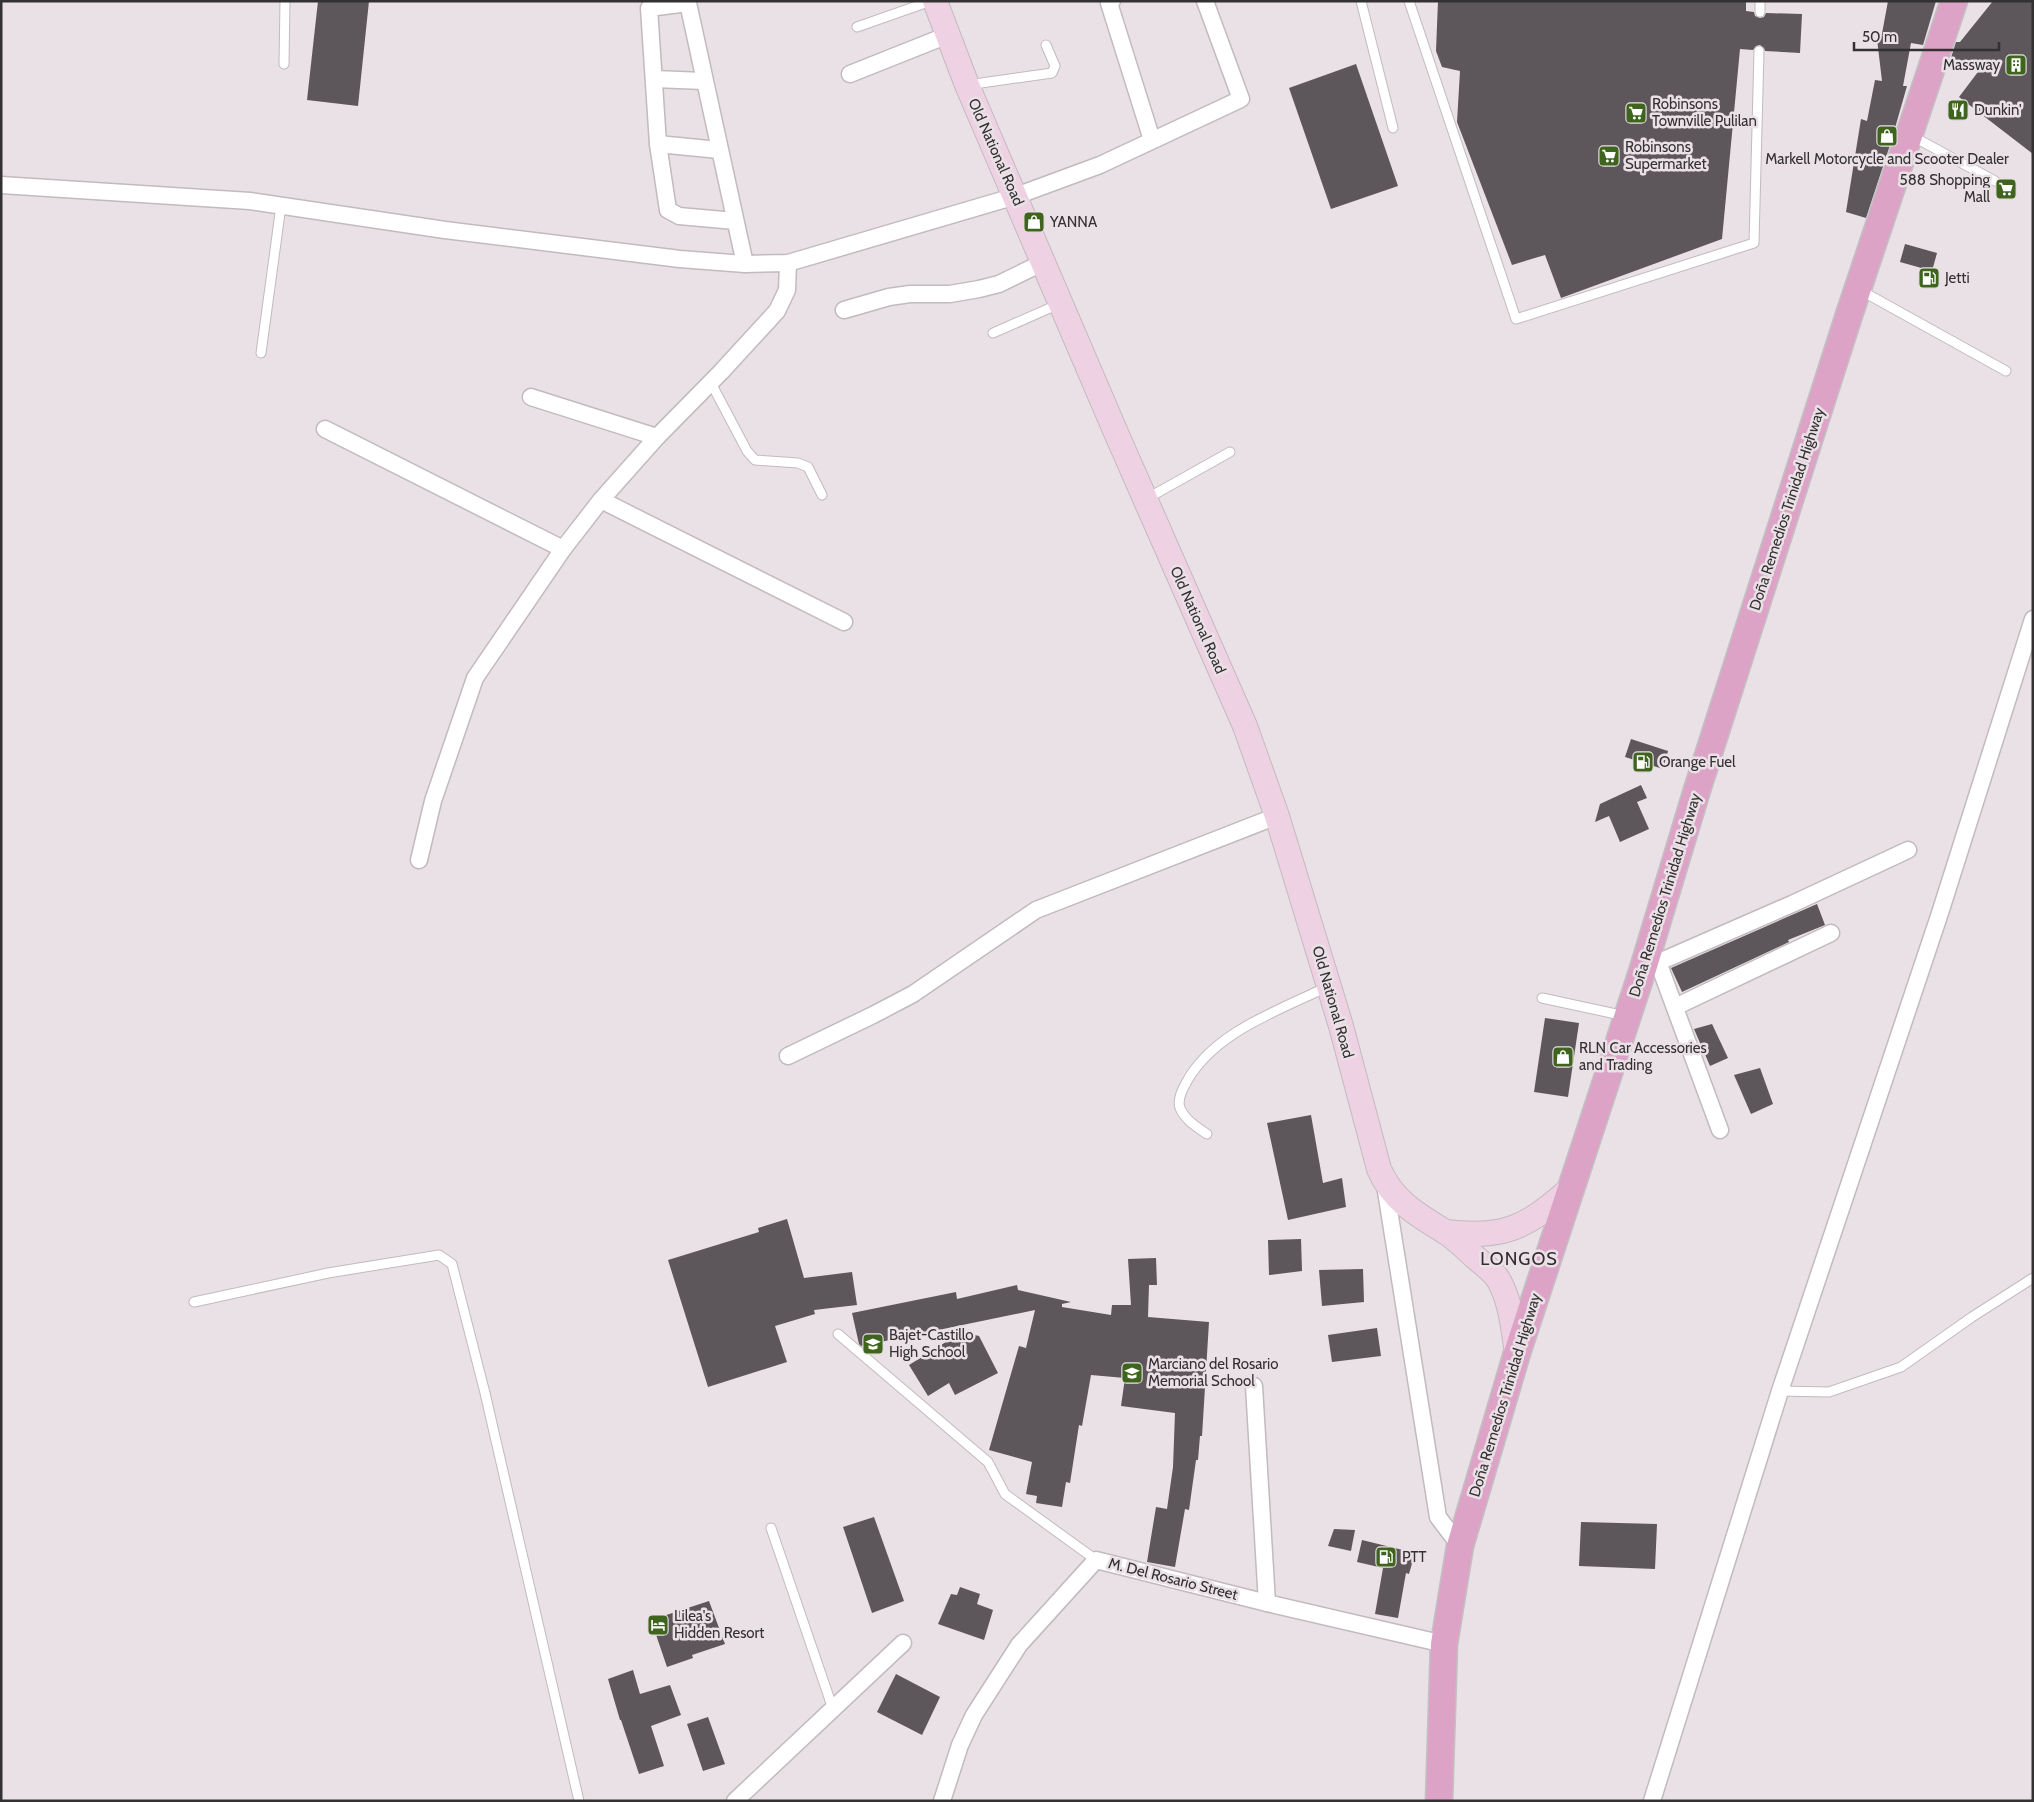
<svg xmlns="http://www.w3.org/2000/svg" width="2034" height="1802" viewBox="0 0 2034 1802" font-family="Cabin,sans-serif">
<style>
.building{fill:#5d565a}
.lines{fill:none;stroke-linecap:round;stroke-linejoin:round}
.service-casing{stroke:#c2babe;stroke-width:11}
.minor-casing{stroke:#c2babe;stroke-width:19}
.secondary-casing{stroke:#c2babe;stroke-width:26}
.primary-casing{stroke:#c2c1c2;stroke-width:29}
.service{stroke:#fff;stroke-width:9}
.minor{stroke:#fff;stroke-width:16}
.secondary{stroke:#eed1e3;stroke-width:24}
.primary{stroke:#dda3c7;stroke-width:26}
.labels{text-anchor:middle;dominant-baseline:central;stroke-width:5;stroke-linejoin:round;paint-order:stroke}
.poi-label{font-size:15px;fill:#343132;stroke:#eae1e6;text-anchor:start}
.street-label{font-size:15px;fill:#343132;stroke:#eae1e6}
.quarter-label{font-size:18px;letter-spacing:1px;fill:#342d31;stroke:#eae1e6}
</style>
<rect width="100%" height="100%" fill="#eae1e6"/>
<g class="building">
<polygon points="318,1 369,1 358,106 307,100"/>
<polygon points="1438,1 1746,1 1746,11 1754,12 1755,16 1760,18 1764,17 1766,13 1802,14 1800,53 1765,51 1764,48 1760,45 1756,46 1753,50 1740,49 1722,239 1561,298 1545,255 1512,265 1457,122 1460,71 1442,67 1436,51"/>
<polygon points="1888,1 1936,1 1923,45 1911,43 1903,86 1907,86 1891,142 1866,218 1846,212 1861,119 1867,121 1875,80 1882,81 1877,39 1881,39"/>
<polygon points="1993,1 2033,1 2033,154 1959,97 1987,60 1950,61 1956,42 1960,42"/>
<polygon points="1356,64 1398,186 1331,209 1289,88"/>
<polygon points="1905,244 1937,253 1932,271 1900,262"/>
<polygon points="1631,739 1668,751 1663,769 1625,757"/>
<polygon points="1641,785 1647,798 1637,802 1649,829 1620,842 1609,816 1595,822 1600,804"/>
<polygon points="1817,904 1825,925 1788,940 1789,942 1682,992 1671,968"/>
<polygon points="1545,1018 1579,1023 1568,1097 1534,1092"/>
<polygon points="1712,1024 1728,1058 1710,1066 1694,1029"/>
<polygon points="1760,1068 1773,1104 1751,1114 1734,1075"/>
<polygon points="1311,1115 1323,1183 1342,1178 1346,1207 1288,1220 1267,1123"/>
<polygon points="787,1219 804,1278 852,1272 857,1305 814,1310 815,1314 775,1326 787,1362 708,1387 668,1260 759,1232 758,1228"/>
<polygon points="1301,1239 1302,1271 1269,1275 1268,1240"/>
<polygon points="1156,1258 1157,1285 1149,1285 1148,1317 1209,1322 1202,1436 1200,1436 1198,1460 1196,1460 1189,1510 1185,1509 1175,1567 1147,1562 1156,1507 1167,1509 1173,1467 1175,1413 1121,1406 1125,1378 1091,1375 1082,1426 1079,1425 1070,1483 1066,1482 1062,1507 1036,1503 1037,1496 1026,1494 1032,1462 989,1450 1019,1346 1026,1348 1035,1310 861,1346 859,1344 852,1313 956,1292 957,1299 1017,1285 1018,1290 1071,1302 1062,1304 1062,1307 1111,1315 1112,1305 1131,1305 1128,1259"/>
<polygon points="1363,1269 1364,1302 1322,1306 1319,1270"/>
<polygon points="1377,1328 1381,1356 1332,1362 1328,1335"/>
<polygon points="962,1332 979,1336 998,1373 955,1395 949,1383 928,1396 909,1365"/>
<polygon points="874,1517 904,1601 872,1613 843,1527"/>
<polygon points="1581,1522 1657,1524 1655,1569 1579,1566"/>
<polygon points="1334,1529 1355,1530 1351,1551 1328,1546"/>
<polygon points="1362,1540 1415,1553 1409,1574 1406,1573 1398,1618 1375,1614 1383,1568 1357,1562"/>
<polygon points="960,1587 980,1594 977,1604 993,1610 984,1640 938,1624 951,1594 957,1595"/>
<polygon points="709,1601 725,1644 692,1655 693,1658 667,1667 651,1620"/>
<polygon points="633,1670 640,1694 670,1685 681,1715 651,1726 664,1766 639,1774 621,1720 620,1720 608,1679"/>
<polygon points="896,1674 940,1697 922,1735 877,1712"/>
<polygon points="708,1717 725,1764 703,1771 687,1724"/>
</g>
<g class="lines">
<g class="service-casing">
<g id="service">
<polyline points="1361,1 1393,128"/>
<polyline points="1409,1 1516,319 1754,243 1759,51"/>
<polyline points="1760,12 1760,1"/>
<polyline points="857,27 931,1"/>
<polyline points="284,64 285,1"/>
<polyline points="967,85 1052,73 1055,66 1046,45"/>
<polyline points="1912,136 1995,181"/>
<polyline points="1860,290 2006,371"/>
<polyline points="993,333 1059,304"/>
<polyline points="261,353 281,206"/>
<polyline points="711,383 747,451 755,460 798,463 808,467 822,495"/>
<polyline points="1146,499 1230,452"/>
<polyline points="1542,998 1625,1016"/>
<path d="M1207,1134c-10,-7 -22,-14 -27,-26 -3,-8 2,-18 6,-25 27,-51 94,-73 143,-97"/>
<polyline points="194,1302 328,1273 439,1255 452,1264 485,1393 579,1801"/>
<polyline points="838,1334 988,1462 1005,1494 1096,1560"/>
<polyline points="1780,1391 1829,1392 1901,1367 1972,1317 2033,1278"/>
<polyline points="771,1528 833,1709"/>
</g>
</g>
<g class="minor-casing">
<g id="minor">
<polyline points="1112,1 1109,3 1152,140"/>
<polyline points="850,74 948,35"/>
<polyline points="654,79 704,81"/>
<polyline points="658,144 719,150"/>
<polyline points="1,185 250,201 445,230 680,259 745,264"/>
<polyline points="735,221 679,216 668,210 658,144 649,8 688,3 745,264 788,263 1016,196 1100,165 1241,99 1205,1"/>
<polyline points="844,310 889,297 910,294 950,294 979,289 999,284 1044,262"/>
<polyline points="531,397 657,437"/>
<polyline points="325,429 563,549"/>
<polyline points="601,500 844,622"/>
<polyline points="419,860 433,801 475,678 563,549 601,500 657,437 721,372 777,311 787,290 788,263"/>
<polyline points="1658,962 1720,1130"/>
<polyline points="1643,969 1792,904 1908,850"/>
<polyline points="1675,1007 1831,933"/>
<polyline points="788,1056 873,1015 913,994 1036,910 1277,816"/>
<polyline points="1385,1185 1438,1517 1460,1546"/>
<polyline points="1254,1386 1267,1603"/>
<polyline points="735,1801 903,1643"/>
<polyline points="942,1801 960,1745 974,1715 1019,1645 1096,1560 1267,1603 1444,1644"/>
<polyline points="1652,1801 1780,1391 1940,913 2033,619"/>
</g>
</g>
<g class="secondary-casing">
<g id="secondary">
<path d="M935,1l32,84 150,350 128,291 32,90 64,210 38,143c13,31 37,45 65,62 11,7 22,18 32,27 7,6 17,13 22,21 13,22 15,49 19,74"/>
<path d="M1445,1232c59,7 81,-4 125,-43"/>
</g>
</g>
<g class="primary-casing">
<polyline id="primary" points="1439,1801 1444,1644 1460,1546 1517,1353 1643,969 1697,790 1849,315 1954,1"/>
</g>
<use href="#service" class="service"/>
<use href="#minor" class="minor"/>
<use href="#secondary" class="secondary"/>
<use href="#primary" class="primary"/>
</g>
<defs>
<g id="building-square" transform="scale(1.125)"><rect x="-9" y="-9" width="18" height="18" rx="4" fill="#3e641e" stroke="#eae1e6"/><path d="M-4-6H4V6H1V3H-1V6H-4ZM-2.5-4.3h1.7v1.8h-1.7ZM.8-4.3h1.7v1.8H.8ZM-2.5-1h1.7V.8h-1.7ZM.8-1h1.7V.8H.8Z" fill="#fff"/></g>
<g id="restaurant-square" transform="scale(1.125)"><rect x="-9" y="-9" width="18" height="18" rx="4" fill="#3e641e" stroke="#eae1e6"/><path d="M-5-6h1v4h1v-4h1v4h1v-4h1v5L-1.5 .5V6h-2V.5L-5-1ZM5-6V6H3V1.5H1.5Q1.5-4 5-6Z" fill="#fff"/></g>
<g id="supermarket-square" transform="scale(1.125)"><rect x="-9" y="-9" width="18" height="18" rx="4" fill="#3e641e" stroke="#eae1e6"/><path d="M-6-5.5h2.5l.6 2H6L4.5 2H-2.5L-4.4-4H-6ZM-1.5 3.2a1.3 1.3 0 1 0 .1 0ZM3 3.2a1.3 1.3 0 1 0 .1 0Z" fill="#fff"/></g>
<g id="shop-square" transform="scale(1.125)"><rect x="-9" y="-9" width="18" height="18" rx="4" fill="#3e641e" stroke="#eae1e6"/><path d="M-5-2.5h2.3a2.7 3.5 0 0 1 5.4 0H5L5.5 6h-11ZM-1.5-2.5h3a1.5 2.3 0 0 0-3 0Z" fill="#fff"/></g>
<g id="fuel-square" transform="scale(1.125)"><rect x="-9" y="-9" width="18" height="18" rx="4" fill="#3e641e" stroke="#eae1e6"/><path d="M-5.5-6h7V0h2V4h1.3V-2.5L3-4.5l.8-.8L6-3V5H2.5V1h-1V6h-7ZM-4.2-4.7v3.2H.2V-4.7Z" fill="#fff"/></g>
<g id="school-square" transform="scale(1.125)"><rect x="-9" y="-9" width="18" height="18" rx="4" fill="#3e641e" stroke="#eae1e6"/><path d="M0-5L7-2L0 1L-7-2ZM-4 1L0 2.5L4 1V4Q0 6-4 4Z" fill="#fff"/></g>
<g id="hotel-square" transform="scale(1.125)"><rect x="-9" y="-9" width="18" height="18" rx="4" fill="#3e641e" stroke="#eae1e6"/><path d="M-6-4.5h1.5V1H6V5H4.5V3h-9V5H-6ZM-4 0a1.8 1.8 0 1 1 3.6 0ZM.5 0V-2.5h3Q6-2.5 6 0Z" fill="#fff"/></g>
</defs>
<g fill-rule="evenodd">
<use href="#building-square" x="2016" y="65"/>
<use href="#restaurant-square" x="1958" y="110"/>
<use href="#supermarket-square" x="1636" y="113"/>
<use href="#shop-square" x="1887" y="136"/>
<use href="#supermarket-square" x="1609" y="156"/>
<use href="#supermarket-square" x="2006" y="189"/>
<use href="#shop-square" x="1034" y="222"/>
<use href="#fuel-square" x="1929" y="278"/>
<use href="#fuel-square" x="1643" y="762"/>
<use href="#shop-square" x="1563" y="1057"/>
<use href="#school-square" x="873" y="1344"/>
<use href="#school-square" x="1132" y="1373"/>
<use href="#fuel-square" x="1386" y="1557"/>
<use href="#hotel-square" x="658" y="1625"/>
</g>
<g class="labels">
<g class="poi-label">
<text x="2000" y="65" text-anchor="end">Massway</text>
<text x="1652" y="104">Robinsons<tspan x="1652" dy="17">Townville Pulilan</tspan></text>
<text x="1974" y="110">Dunkin'</text>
<text x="1625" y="147">Robinsons<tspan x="1625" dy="17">Supermarket</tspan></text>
<text x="1887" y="159" text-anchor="middle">Markell Motorcycle and Scooter Dealer</text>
<text x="1990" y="180" text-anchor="end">588 Shopping<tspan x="1990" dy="17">Mall</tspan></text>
<text x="1050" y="222">YANNA</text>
<text x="1945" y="278">Jetti</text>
<text x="1659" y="762">Orange Fuel</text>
<text x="1579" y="1048">RLN Car Accessories<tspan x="1579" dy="17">and Trading</tspan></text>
<text x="889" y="1335">Bajet-Castillo<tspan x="889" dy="17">High School</tspan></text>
<text x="1148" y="1364">Marciano del Rosario<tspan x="1148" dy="17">Memorial School</tspan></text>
<text x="1402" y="1557">PTT</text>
<text x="674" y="1616">Lilea's<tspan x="674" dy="17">Hidden Resort</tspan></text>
</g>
<g class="street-label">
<text transform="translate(996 152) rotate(66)">Old National Road</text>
<text transform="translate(1787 509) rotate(-72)">Doña Remedios Trinidad Highway</text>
<text transform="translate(1198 620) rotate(66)">Old National Road</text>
<text transform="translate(1665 895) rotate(-73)">Doña Remedios Trinidad Highway</text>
<text transform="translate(1333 1002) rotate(74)">Old National Road</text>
<text transform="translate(1505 1395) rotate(-73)">Doña Remedios Trinidad Highway</text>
<text transform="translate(1173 1579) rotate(14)">M. Del Rosario Street</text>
</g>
<g class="quarter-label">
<text x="1519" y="1259">LONGOS</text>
</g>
</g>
<rect width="2034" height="1802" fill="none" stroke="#343132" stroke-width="5"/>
<path d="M1854 42v8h145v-8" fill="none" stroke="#343132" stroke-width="2.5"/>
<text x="1862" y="42" font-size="15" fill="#343132" stroke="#eae1e6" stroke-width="4" paint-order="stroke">50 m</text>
</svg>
